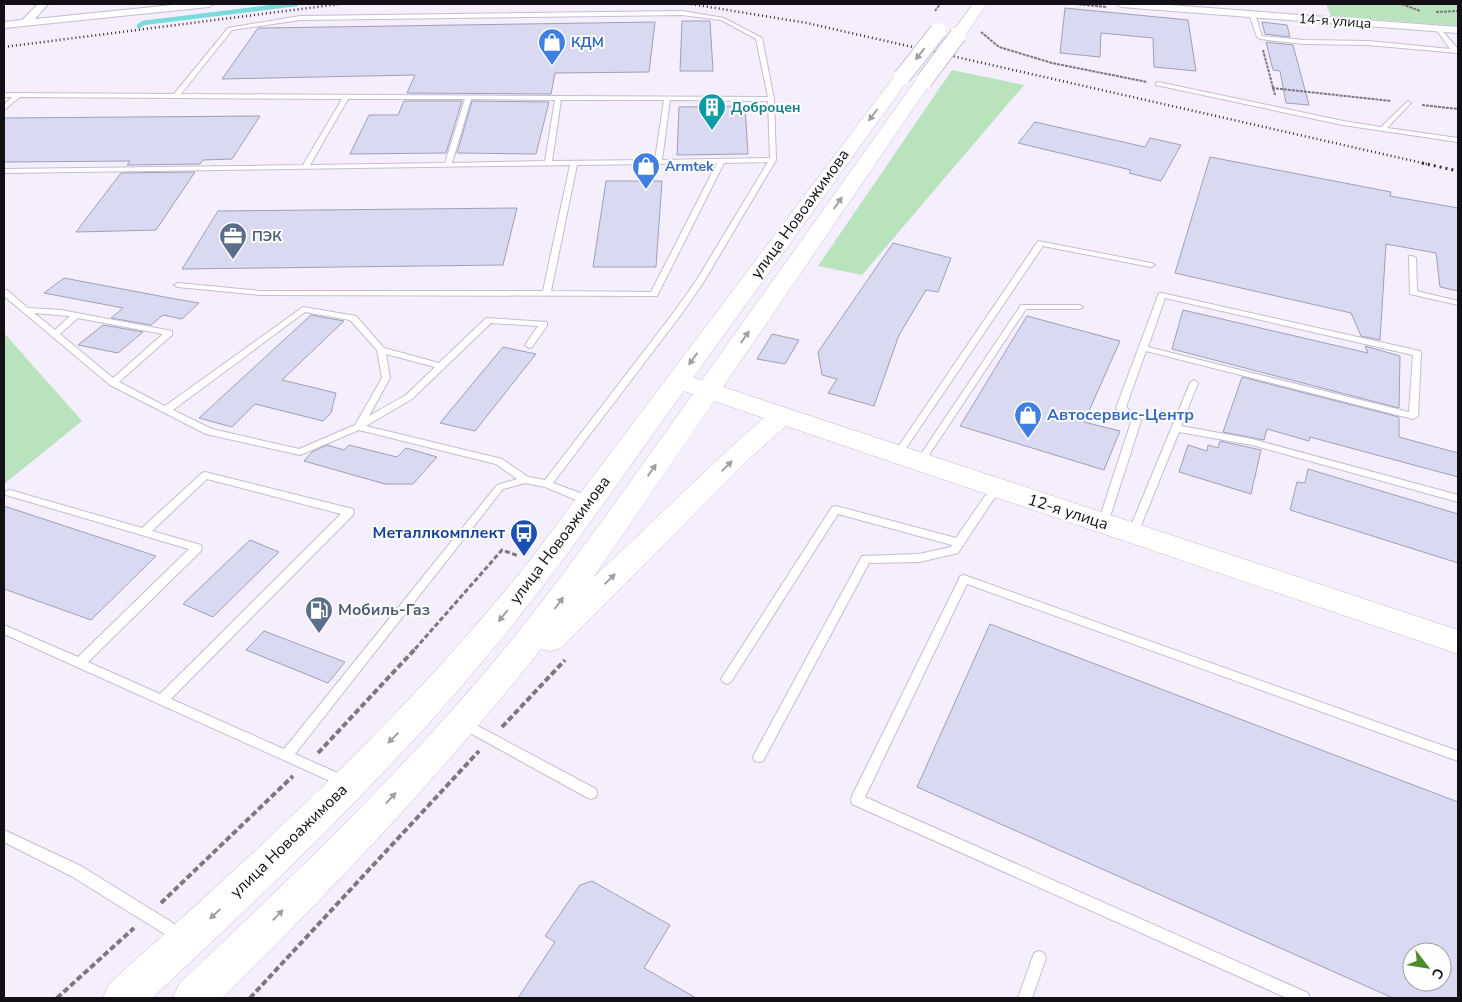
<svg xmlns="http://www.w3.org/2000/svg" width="1462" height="1002" viewBox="0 0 1462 1002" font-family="'Nunito Sans',sans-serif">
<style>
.green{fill:#b9e3bc}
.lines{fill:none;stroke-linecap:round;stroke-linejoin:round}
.stream{stroke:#78dbdc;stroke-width:4.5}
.building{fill:#d9d9f2;stroke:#9f9fb7;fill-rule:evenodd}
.lane-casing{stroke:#c7bcd3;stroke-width:2}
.street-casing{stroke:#c7bcd3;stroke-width:2}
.secondary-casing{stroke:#c7bcd3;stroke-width:1}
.path-far2{stroke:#7c7782;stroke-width:2;stroke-dasharray:3 1;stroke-linecap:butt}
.path-far1{stroke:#7c7782;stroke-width:3;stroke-dasharray:5 2.5;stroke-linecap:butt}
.path{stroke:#7c7782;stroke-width:4;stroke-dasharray:6 3;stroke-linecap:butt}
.lane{fill:#fff;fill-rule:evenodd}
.street{fill:#fff;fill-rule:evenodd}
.secondary{fill:#fff;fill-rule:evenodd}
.rail-far1{stroke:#302c35;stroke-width:2.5;stroke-dasharray:1 3;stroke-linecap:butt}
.rail{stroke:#302c35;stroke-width:3;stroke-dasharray:2 4;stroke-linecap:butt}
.secondary-bridge-casing{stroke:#c7bcd3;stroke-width:18;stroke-linecap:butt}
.secondary-bridge{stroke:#fff;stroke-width:16}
.oneway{fill:#a19fa2}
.labels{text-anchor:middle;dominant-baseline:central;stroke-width:4;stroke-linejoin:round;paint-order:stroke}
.far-street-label{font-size:14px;fill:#130f17;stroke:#fefefe}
.far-shop-label{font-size:14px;font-weight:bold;fill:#366cbe;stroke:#fefefe;text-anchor:start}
.far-culture-label{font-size:14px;font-weight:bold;fill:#0d838f;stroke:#fefefe;text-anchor:start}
.far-service-label{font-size:14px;font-weight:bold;fill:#4e5e75;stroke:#fefefe;text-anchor:start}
.street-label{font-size:16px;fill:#130f17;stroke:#fefefe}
.shop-label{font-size:16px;font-weight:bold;fill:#366cbe;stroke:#fefefe;text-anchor:start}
.transit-label{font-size:16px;font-weight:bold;fill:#164399;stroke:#fefefe;text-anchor:end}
.service-label{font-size:16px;font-weight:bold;fill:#4e5e75;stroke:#fefefe;text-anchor:start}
</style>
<rect width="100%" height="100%" fill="#f4eefd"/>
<g class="green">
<polygon points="1326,4 1458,4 1458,26 1331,16"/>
<polygon points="952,70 1024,85 862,275 818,266"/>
<polygon points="4,333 82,421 4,484"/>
</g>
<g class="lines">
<polyline class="stream" points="139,26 143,23 296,4"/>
</g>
<g class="building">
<polygon points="1065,8 1188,20 1196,71 1154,67 1153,38 1101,33 1100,57 1060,53"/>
<polygon points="682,21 710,21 713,71 680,71"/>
<polygon points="655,22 649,72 555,73 551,94 407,93 415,75 222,79 258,28 261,28"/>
<polygon points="1262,22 1287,25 1290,37 1265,34"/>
<polygon points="1266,42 1293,45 1309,105 1286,103 1280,71 1273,70"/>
<polygon points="404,101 462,101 446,153 350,154 369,115 398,115"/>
<polygon points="472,101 549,102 536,154 457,153"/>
<polygon points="745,106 748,154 677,155 679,107"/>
<polygon points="260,116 232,159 203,160 200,164 127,165 130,161 4,162 4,118"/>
<polygon points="1035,122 1145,147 1150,138 1181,145 1161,181 1129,173 1131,170 1018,143"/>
<polygon points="1210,157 1391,192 1390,196 1458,208 1458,291 1440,287 1436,253 1386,244 1380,340 1361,336 1351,313 1175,273"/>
<polygon points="195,172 156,230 76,232 121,173"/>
<polygon points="606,181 662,181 656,267 593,267"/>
<polygon points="517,208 503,265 182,269 218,211"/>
<polygon points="893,243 951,258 938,292 926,290 899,335 874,406 828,393 837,379 822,375 818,352"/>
<polygon points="64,278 170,298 199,303 182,319 163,315 151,325 111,318 123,308 44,293"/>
<polygon points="1183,310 1368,353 1365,346 1400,356 1399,408 1172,349"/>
<polygon points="311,315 344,321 282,380 336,393 331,413 323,421 255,404 232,427 199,418"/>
<polygon points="1027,316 1120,341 1084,422 1120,431 1104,470 960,426"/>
<polygon points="103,325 143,332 118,353 78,345"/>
<polygon points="772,334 799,340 785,364 757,359"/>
<polygon points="503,347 536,354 475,431 440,423"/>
<polygon points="1242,377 1399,417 1399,437 1458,453 1458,477 1310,437 1309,441 1267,429 1264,440 1223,432"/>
<polygon points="1220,441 1261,450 1251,494 1179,472 1188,445 1207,451 1208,445 1218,448"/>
<polygon points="327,445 344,450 349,445 397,457 406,448 437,457 413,484 385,484 304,461 312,452"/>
<polygon points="1308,469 1458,514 1458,563 1290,510 1297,482 1305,483"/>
<polygon points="4,506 156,556 91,620 4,589"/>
<polygon points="250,540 279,552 213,617 183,604"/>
<path d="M990,624l468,178v196h-65l-476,-211zM1412,952h30v30h-30z"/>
<polygon points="264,631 345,662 328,683 246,650"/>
<polygon points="592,881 670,925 644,968 696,998 518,998 555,942 545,936 580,885"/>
</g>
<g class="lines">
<g class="lane-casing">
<g id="lane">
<path d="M682,11l42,7 38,20 12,61 2,61 -73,123 -23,33 -127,167 41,15 1,3 -1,3h-8l-41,-17 -20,-4 -22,6 -208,265 54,24 2,4 -2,4 -4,2 -4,-2 -337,-152v-9l74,32 111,-108 -183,-54 -1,-2 1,-2 4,-1 132,38 60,-55 3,-1 148,37 1,3 -1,3 -182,184 113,50 213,-264 20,-6 -21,-15 -137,-34 -59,25 -94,-21 -96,-49 -106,-89v-6h3l21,18 33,2 111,21v4l-53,47 46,24 138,-99 53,9 28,32 55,15 47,-45 61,4v4l-15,21 -3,1 -4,-3 13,-19 -47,-3 -79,76 -46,27 136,33 26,18 17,3 129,-168 22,-31 72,-119 -44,1 -67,133 -397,-1 -82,-8 -4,-2 4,-2 82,8h283l27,-126 -566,8v-4l299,-4 39,-66 -322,-2 -16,13v-5l8,-8h-8v-4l170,1 54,-66 72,-12zM682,15l39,5 35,19 12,58 -587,-3 51,-64 68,-10zM348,99h117l-20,64 -135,2zM471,99l84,1 -10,61 -93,2zM561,100h103l-9,60 -103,1zM670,100l98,1 2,57 -108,2zM717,163l-66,129 -100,-1 26,-126zM305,312l45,8 27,30 5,28 -27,47 -56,24 -87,-20 -39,-19zM34,313l36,3 -15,14zM78,318l85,16 -50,44 -53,-44zM386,354l49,13 -29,28 -37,21 21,-38zM207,479l134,35 -181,180 -72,-32 113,-111 1,-3 -1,-3 -49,-14z"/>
<polygon points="1252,12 1255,14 1262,36 1304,40 1368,41 1450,49 1436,29 1439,27 1458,49 1458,53 1368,45 1304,44 1260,39 1257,37 1249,14"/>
<polygon points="1158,82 1343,121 1381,127 1408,101 1411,103 1410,104 1387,128 1458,138 1458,142 1343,125 1156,85 1156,83"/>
<polygon points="1038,241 1151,263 1155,265 1151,267 1043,246 900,457 894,457 892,455 894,453"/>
<polygon points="1409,256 1412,256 1416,258 1417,291 1458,301 1458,305 1410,294"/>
<path d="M1159,293h3l258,58 1,2 -3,63 -5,3 -267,-68 -20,56 15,14 -33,102 -5,4 -4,-1 -1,-3 33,-101 -15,-14zM1165,298l248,57 -4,57 -261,-65z"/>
<polygon points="1021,305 1079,305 1083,307 1079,309 1026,309 923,464 917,464 915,462 917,460"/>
<polygon points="1194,380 1198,383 1181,426 1252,439 1458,495 1458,502 1252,445 1179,432 1138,533 1137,536 1129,536 1128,533 1190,383"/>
<polygon points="1001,486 1004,487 1006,489 993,500 958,553 919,562 869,563 763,761 759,762 755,761 753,757 755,753 862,556 919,554 951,547 952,545 838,514 731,682 727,684 723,682 721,679 723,676 832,507 836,506 956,538 985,496"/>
<polygon points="964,575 1458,751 1458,761 967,584 865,797 1308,993 1310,998 1287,998 852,804 851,800 852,796 959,579 960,576"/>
<polygon points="463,718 596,789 597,793 596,797 591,799 586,797 459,727 457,723 459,719"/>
<polygon points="4,830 81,866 186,931 188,936 186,941 181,943 176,941 71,876 4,842"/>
<polygon points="1039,951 1044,953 1046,958 1032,998 1018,998 1034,953"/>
</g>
</g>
<g class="street-casing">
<g id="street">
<polygon points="38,4 48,4 35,19 182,4 214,4 209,7 4,28 4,22 22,20"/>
<polygon points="1116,4 1157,4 1458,27 1458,33 1121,7"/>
</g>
</g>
<g class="secondary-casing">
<g id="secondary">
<polygon points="973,4 987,4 963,38 953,38 950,35"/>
<path d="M902,72l6,2 2,3 -217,301 9,2 216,-303h12l2,4 -209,306 735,243v24l-672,-228 -36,32 -189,190 -11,3 -9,-2c-98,124 -206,238 -319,349h-49l6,-14c104,-99 208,-197 301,-306 77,-90 144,-188 213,-284l-9,-3c-61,84 -120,172 -186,252 -105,128 -225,242 -346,355h-49l6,-14c91,-83 183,-164 268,-252 52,-52 100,-107 147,-164l372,-494zM714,401l50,17 -32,28 -139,132z"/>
</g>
</g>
<g class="path-far2">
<polyline points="1075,4 1107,7"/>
<polyline points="1402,4 1420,11"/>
<polyline points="935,11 940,4"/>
<polyline points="1436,12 1458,11"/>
<polyline points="981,32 999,47 1052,63 1147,82"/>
<polyline points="1263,50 1275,95"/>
<polyline points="1272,88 1391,101"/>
<polyline points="1422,105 1458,109"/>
</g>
<polyline class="path-far1" points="415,649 502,550 519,556"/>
<g class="path">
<polyline points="502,727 565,660"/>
<polyline points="318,753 416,648"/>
<polyline points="161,903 293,776"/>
<polyline points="57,998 134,928"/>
<polyline points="250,998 479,751"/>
</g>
<use href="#lane" class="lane"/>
<use href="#street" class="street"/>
<use href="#secondary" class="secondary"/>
<g class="rail-far1">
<polyline points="691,4 807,23 1427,164"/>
<polyline points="4,47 340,4"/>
</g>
<polyline class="rail" points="1422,163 1458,171"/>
<g class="secondary-bridge-casing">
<g id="secondary-bridge">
<polyline points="902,77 938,31"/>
<polyline points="924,81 958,35"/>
</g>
</g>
<use href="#secondary-bridge" class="secondary-bridge"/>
</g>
<defs><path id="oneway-solid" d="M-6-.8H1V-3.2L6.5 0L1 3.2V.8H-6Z" transform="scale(1.25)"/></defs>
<g class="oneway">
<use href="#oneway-solid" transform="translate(920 54) rotate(128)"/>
<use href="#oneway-solid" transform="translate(873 115) rotate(127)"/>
<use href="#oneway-solid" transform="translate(838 203) rotate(-55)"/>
<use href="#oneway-solid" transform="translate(745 337) rotate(-55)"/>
<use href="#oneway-solid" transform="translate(693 359) rotate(126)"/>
<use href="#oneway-solid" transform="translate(727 466) rotate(-44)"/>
<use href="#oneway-solid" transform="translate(652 470) rotate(-55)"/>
<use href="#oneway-solid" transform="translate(610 579) rotate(-44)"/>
<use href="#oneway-solid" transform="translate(559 603) rotate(-53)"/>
<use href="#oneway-solid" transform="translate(503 616) rotate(129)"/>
<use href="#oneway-solid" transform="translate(393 738) rotate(135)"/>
<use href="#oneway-solid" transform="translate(391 798) rotate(-47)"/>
<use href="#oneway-solid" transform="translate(215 914) rotate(137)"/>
<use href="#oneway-solid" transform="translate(278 915) rotate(-46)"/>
</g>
<defs>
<g id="shop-pin" transform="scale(1.4375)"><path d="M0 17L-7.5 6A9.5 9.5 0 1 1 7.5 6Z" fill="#3f7fe0" stroke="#fefefe"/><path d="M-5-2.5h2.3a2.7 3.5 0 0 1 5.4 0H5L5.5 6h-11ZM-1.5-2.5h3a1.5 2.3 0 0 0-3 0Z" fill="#fff"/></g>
<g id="building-pin" transform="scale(1.4375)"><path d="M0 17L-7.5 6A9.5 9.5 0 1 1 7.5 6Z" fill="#0f9aa8" stroke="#fefefe"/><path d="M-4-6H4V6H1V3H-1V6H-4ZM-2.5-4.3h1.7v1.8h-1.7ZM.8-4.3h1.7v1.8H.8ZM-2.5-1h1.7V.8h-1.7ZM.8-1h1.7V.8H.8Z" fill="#fff"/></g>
<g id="office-pin" transform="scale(1.4375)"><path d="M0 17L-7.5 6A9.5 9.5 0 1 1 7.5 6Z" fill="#5c6f8a" stroke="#fefefe"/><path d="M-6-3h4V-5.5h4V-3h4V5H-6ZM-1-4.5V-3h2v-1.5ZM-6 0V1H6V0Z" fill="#fff"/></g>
<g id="bus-pin" transform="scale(1.4375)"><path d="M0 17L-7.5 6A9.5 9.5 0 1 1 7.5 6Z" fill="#1a4fb4" stroke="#fefefe"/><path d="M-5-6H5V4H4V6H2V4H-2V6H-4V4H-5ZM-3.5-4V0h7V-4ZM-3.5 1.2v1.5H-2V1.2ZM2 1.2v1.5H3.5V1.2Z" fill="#fff"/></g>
<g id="fuel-pin" transform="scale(1.4375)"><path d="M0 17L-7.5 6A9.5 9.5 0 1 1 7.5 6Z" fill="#5c6f8a" stroke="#fefefe"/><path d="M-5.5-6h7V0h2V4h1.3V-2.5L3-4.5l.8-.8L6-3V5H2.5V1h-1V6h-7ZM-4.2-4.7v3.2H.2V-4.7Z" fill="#fff"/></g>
</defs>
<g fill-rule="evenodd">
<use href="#shop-pin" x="552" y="42"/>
<use href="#building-pin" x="712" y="107"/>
<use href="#shop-pin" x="646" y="166"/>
<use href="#office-pin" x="233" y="236"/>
<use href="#shop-pin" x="1028" y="415"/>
<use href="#bus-pin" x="524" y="533"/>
<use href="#fuel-pin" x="319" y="610"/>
</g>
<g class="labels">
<g class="far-street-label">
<text transform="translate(1335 21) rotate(4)">14-я улица</text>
</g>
<g class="far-shop-label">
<text x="571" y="42">КДМ</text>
<text x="665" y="166">Armtek</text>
</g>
<g class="far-culture-label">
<text x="731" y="107">Доброцен</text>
</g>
<g class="far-service-label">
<text x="252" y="236">ПЭК</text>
</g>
<g class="street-label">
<text transform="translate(800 214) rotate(-54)">улица Новоажимова</text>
<text transform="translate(1068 512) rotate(18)">12-я улица</text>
<text transform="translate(560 540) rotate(-53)">улица Новоажимова</text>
<text transform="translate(289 841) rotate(-44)">улица Новоажимова</text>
</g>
<g class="shop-label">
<text x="1047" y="415">Автосервис-Центр</text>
</g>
<g class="transit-label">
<text x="505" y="533">Металлкомплект</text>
</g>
<g class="service-label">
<text x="338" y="610">Мобиль-Газ</text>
</g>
</g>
<rect width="1462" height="1002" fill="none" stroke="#130f17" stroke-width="10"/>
<g transform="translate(1427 967) rotate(121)"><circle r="24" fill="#fefefe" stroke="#a09ea2"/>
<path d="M0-4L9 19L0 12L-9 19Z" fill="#4d8b2b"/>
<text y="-8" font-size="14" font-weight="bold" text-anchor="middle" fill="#130f17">С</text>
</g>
</svg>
